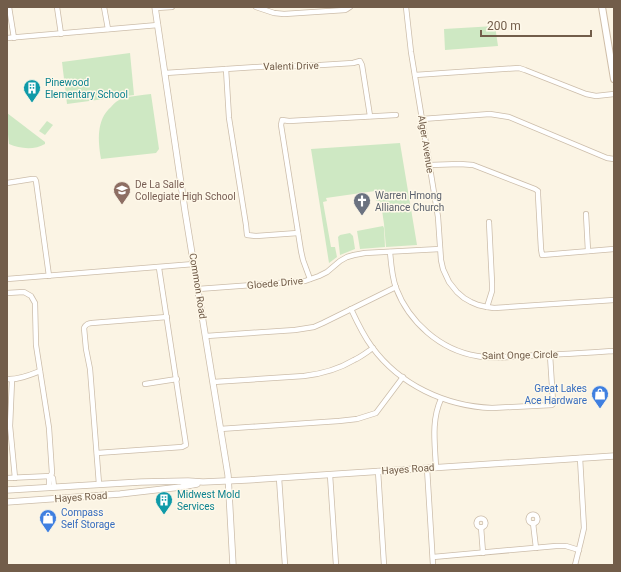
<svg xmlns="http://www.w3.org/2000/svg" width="621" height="572" viewBox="0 0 621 572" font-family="Roboto,sans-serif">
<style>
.green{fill:#cee8c3}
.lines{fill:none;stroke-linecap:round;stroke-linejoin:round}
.minor-casing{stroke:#ccbdaa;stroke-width:6}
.tertiary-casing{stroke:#ccbdaa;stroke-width:7}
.secondary-casing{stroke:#cfbea8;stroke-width:8}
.minor{stroke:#fff;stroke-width:4.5}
.tertiary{stroke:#fff;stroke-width:5.5}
.secondary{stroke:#fff;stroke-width:6}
.labels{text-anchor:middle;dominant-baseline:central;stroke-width:3;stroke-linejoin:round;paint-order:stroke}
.street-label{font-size:10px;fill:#725d4a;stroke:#fef8e9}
.culture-label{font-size:10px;fill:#0d838f;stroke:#fef8e9;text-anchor:start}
.education-label{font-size:10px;fill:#785e54;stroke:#fef8e9;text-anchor:start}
.worship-label{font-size:10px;fill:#5b616d;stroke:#fef8e9;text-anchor:start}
.shop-label{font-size:10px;fill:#366cbe;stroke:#fef8e9;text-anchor:end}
</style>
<rect width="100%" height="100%" fill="#fbf4e4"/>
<g class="green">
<polygon points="495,26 498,46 445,50 444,29"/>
<polygon points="130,53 134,95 67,104 62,62"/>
<path d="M151,94l8,55 -3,4 -55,6c-3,-18 -5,-39 10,-52 3,-4 7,-7 12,-9 9,-2 19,-3 28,-4z"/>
<path d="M7,113l38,29v2c-10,6 -25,5 -36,0l-2,-19z"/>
<polygon points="47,121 53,125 45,135 39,131"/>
<polygon points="400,143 417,245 386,247 384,224 381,203 380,201 376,201 375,191 326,198 327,201 323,202 331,247 335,247 337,257 329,263 311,149"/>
<polygon points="383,226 384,228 385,247 360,249 357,231"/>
<polygon points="350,233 353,236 355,249 340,255 338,237 340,235"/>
</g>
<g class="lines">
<g class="minor-casing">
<g id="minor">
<polyline points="9,7 14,38"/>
<polyline points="57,7 61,34"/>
<polyline points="104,7 108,29"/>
<polyline points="256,7 274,13 284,14 345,10 347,9 350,7"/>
<polyline points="406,7 411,52 438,217 441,260 443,269 449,282 457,292 464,298 471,302 478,305 487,307 494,308 614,300"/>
<polyline points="156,8 172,7"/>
<polyline points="7,38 158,25"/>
<polyline points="226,69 229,118 246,225 247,235 256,236 298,233"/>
<polyline points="165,73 272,66 294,66 321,65 353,63 360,61 362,65 370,116"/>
<polyline points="415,75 519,68 525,70 586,94 596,96 614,94"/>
<polyline points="422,119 490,114 509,117 607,158 614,159"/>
<polyline points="430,165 460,164 473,165 535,189 538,191 538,195 541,249 542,255 614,249"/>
<polyline points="7,183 32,179 35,179 36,181 49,276"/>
<polyline points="586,214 588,251"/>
<path d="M390,252c1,12 2,25 6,36 13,34 44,62 81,68 15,3 30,1 45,0 31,-1 61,-3 92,-5"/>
<polyline points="7,279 194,264"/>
<polyline points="310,279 303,260 301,251 281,125 282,120 289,121 396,115"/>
<polyline points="198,289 305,281 319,276 327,272 340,261 347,257 354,255 365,253 440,249"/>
<polyline points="7,293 24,292 31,296 35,303 36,345 49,428 52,473 49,478 49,487"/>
<polyline points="487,307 492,291 492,283 489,222"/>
<path d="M351,309c6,13 12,26 21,38 28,38 73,59 120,61l60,-3 1,-1v-2l-3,-47"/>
<polyline points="206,336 295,330 314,327 323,323 396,287"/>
<path d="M7,379c11,1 23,-4 33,-8"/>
<polyline points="12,380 10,426 15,478"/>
<path d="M213,382l91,-6c17,-2 35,-7 50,-16 7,-3 13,-8 19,-12"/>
<polyline points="145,384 177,379"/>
<polyline points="220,429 339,421 357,419 376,413 403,377"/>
<polyline points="97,453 182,447 186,445 159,268"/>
<polyline points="427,468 433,565"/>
<path d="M436,468c-1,-24 -5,-47 5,-69"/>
<polyline points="378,471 384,565"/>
<polyline points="330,475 336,565"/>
<polyline points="51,476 53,478 54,487"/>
<polyline points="7,478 51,476"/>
<polyline points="279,478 285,565"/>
<path d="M99,484l-9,-115 -4,-20 -2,-21c2,-4 4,-5 8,-5l75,-6"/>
<circle cx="533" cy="519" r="4.5"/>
<circle cx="481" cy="523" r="4.5"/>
<polyline points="533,523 536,548"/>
<polyline points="481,527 483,553"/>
<polyline points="433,557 556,546 566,546 579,550"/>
<polyline points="575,565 581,541 584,528 580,458"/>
</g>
</g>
<g class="tertiary-casing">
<g id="tertiary">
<polyline points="155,7 185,211 228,475 233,565"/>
<polyline points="7,490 141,482 188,481 203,482 247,480 614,456"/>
<polyline points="7,502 120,494 181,487 197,484"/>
</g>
</g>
<g class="secondary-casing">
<polyline id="secondary" points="602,7 614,79"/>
</g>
<use href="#minor" class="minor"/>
<use href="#tertiary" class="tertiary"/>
<use href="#secondary" class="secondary"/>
</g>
<defs>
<g id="building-pin" transform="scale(0.9)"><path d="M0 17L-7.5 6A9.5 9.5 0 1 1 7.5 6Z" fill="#0f9aa8" stroke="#fef8e9"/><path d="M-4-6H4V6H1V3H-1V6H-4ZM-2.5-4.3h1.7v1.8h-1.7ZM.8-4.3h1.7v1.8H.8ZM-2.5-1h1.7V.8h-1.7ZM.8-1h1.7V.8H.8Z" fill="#fff"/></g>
<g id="school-pin" transform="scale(0.9)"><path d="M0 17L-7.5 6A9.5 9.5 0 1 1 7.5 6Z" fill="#8d6e63" stroke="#fef8e9"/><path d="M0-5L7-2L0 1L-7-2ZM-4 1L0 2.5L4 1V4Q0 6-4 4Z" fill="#fff"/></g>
<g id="church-pin" transform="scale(0.9)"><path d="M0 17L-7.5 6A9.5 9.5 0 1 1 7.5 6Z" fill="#6b7280" stroke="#fef8e9"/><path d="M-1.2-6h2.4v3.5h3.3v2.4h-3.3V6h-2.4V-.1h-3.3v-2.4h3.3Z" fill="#fff"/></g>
<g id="shop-pin" transform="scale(0.9)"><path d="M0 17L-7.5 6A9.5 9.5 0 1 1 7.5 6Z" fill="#3f7fe0" stroke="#fef8e9"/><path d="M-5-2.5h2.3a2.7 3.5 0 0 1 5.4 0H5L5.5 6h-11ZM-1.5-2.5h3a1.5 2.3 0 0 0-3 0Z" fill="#fff"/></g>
</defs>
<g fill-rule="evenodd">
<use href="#building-pin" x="32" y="88"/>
<use href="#school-pin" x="122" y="190"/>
<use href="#church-pin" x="362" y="201"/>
<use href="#shop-pin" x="600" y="394"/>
<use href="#building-pin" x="164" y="500"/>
<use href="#shop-pin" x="48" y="518"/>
</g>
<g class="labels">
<g class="street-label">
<text transform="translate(291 66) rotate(-1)">Valenti Drive</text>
<text transform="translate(426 144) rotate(81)">Alger Avenue</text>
<text transform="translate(275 283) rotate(-5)">Gloede Drive</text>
<text transform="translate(198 286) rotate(81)">Common Road</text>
<text transform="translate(520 355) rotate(-1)">Saint Onge Circle</text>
<text transform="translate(408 469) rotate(-4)">Hayes Road</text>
<text transform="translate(81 497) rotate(-4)">Hayes Road</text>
</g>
<g class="culture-label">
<text x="45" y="82">Pinewood<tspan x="45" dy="12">Elementary School</tspan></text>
<text x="177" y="494">Midwest Mold<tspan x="177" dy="12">Services</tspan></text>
</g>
<g class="education-label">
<text x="135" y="184">De La Salle<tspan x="135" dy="12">Collegiate High School</tspan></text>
</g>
<g class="worship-label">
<text x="375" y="195">Warren Hmong<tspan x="375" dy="12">Alliance Church</tspan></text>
</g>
<g class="shop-label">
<text x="587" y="388">Great Lakes<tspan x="587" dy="12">Ace Hardware</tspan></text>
<text x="61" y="512" text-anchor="start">Compass<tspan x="61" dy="12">Self Storage</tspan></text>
</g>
</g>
<rect width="621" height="572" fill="none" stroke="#725d4a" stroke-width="16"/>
<path d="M481 30v6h110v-6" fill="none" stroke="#725d4a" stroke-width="2"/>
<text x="487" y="30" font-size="12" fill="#725d4a" stroke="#fef8e9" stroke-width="3" paint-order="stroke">200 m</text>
</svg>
